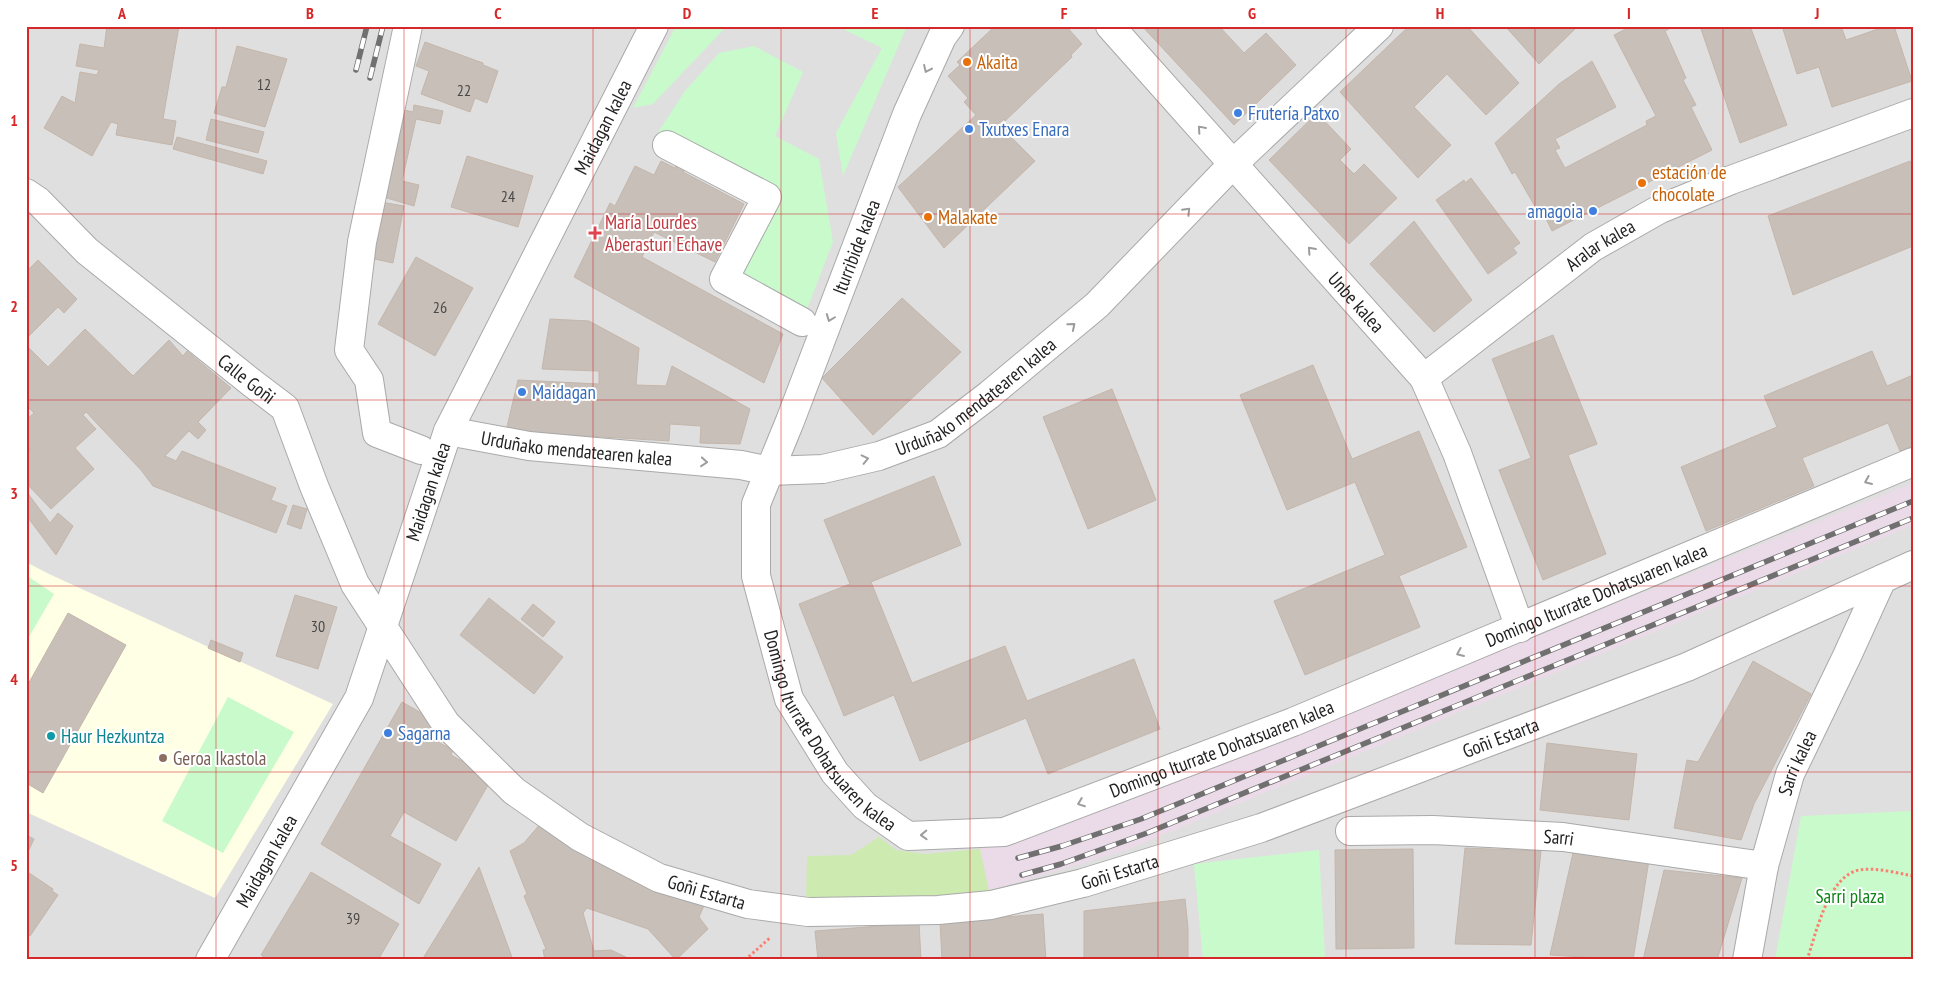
<svg xmlns="http://www.w3.org/2000/svg" width="1939" height="986" viewBox="0 0 1939 986" font-family="'PT Sans Narrow',sans-serif">
<style>
.residential{fill:#e0dfdf}
.industrial{fill:#ebdbe8}
.education{fill:#ffffe5}
.grass{fill:#cdebb0}
.park{fill:#c8facc}
.building{fill:#c7bfb8;stroke:#c4b6ab}
.lines{fill:none;stroke-linecap:round;stroke-linejoin:round}
.minor-casing{stroke:#a9a9a9;stroke-width:30}
.path{stroke:#fa8072;stroke-width:3;stroke-dasharray:2.5 2.5;stroke-linecap:butt}
.minor{stroke:#fff;stroke-width:28}
.rail-casing{stroke:#707070;stroke-width:5.5}
.rail{stroke:#fff;stroke-width:4;stroke-dasharray:11;stroke-linecap:butt}
.oneway{stroke:#9c9c9c}
.grid{fill:none;stroke:#d62828;stroke-width:1;stroke-opacity:0.55}
.food-dot{fill:#e8710a;stroke:#fff;stroke-width:2}
.shop-dot{fill:#3f7fe0;stroke:#fff;stroke-width:2}
.health-dot{fill:#e0444e;stroke:#fff;stroke-width:2}
.culture-dot{fill:#0f9aa8;stroke:#fff;stroke-width:2}
.education-dot{fill:#8d6e63;stroke:#fff;stroke-width:2}
.labels{text-anchor:middle;dominant-baseline:central;stroke-width:4;stroke-linejoin:round;paint-order:stroke}
.number-label{font-size:16px;fill:#4b4948}
.food-label{font-size:19px;fill:#c56008;stroke:#fff;text-anchor:start}
.shop-label{font-size:19px;fill:#366cbe;stroke:#fff;text-anchor:start}
.street-label{font-size:19px;fill:#222;stroke:#fff}
.health-label{font-size:19px;fill:#be3a42;stroke:#fff;text-anchor:start}
.culture-label{font-size:19px;fill:#0d838f;stroke:#fff;text-anchor:start}
.education-label{font-size:19px;fill:#785e54;stroke:#fff;text-anchor:start}
.park-label{font-size:19px;fill:#0c8416;stroke:#fff}
.neatline{fill:none;stroke:#d62828;stroke-width:2}
.grid-label{font-size:16px;text-anchor:middle;font-weight:bold;fill:#d62828}
</style>
<rect width="100%" height="100%" fill="#f2efe9"/>
<rect class="residential" x="26" y="26" width="1887" height="934"/>
<polygon class="industrial" points="1913,483 1913,525 1126,850 989,891 980,849 1076,820 1228,761"/>
<polygon class="education" points="26,562 49,574 333,704 215,898 26,812"/>
<polygon class="grass" points="879,837 896,850 925,854 980,849 989,891 961,897 806,901 807,856 851,855"/>
<g class="park">
<polygon points="676,26 727,26 653,104 633,108"/>
<polygon points="837,26 907,26 843,176 836,133 882,48"/>
<polygon points="754,46 803,72 775,136 819,159 833,242 802,322 724,279 766,197 653,140 685,91 719,53"/>
<polygon points="26,575 54,594 26,642"/>
<polygon points="228,697 294,732 223,853 162,821"/>
<polygon points="1913,811 1913,960 1775,960 1801,816"/>
<polygon points="1319,850 1325,957 1292,960 1203,960 1194,864"/>
</g>
<g class="building">
<polygon points="107,26 179,26 163,119 176,121 172,145 116,135 118,124 111,122 92,156 44,128 62,96 75,103 80,72 97,75 99,70 76,66 80,44 104,48"/>
<polygon points="995,26 1066,26 1082,44 1071,55 1072,57 1005,121 1004,119 995,127 1002,134 1005,131 1035,161 944,248 898,187 976,115 964,102 968,98 948,76 960,65 957,62"/>
<polygon points="1142,26 1219,26 1244,53 1266,33 1296,65 1234,125"/>
<polygon points="1409,26 1467,26 1519,83 1486,115 1447,74 1414,107 1451,145 1418,178 1340,92"/>
<polygon points="1505,26 1578,26 1539,64"/>
<polygon points="1627,26 1668,26 1669,29 1665,31 1686,78 1683,80 1696,105 1691,107 1712,150 1552,231 1540,206 1536,208 1515,172 1512,174 1495,143 1559,84 1592,61 1616,107 1555,139 1560,148 1555,150 1565,168 1647,125 1646,121 1656,116 1614,35 1628,28"/>
<polygon points="1700,26 1750,26 1787,125 1740,143"/>
<polygon points="1782,26 1841,26 1846,40 1887,26 1894,26 1912,81 1832,107 1819,67 1797,74"/>
<polygon points="425,42 483,63 483,65 498,71 487,103 475,98 470,112 421,94 429,71 416,66"/>
<polygon points="237,46 287,59 265,127 214,113 222,87 226,87"/>
<polygon points="414,105 443,111 440,124 416,119 402,181 419,185 414,206 380,196 400,109 413,112"/>
<polygon points="1317,113 1351,149 1340,160 1354,174 1364,164 1397,198 1349,244 1269,160"/>
<polygon points="211,119 264,132 258,153 206,140"/>
<polygon points="177,137 267,161 263,174 173,149"/>
<polygon points="467,156 533,176 518,227 451,207"/>
<polygon points="661,161 675,168 677,163 686,168 683,172 744,204 715,262 654,232 642,257 783,334 764,383 574,277 610,203 615,206 635,166 654,175"/>
<polygon points="1910,161 1913,168 1913,246 1793,295 1768,216"/>
<polygon points="1471,178 1520,243 1513,248 1517,253 1488,274 1436,200 1464,180 1465,183"/>
<polygon points="381,202 404,206 393,263 370,258"/>
<polygon points="1414,221 1472,300 1434,332 1370,264"/>
<polygon points="416,257 473,288 435,356 378,324"/>
<polygon points="38,260 77,299 64,313 58,307 26,339 26,272"/>
<polygon points="902,298 961,352 873,435 822,378"/>
<polygon points="550,319 589,321 639,348 636,385 666,386 672,366 750,409 740,444 700,443 701,426 670,424 669,441 506,431 518,380 599,384 599,371 542,369"/>
<polygon points="85,329 133,376 169,340 183,356 187,351 231,388 198,422 206,430 198,439 189,431 165,456 176,461 182,451 276,488 271,500 287,506 276,533 153,486 141,470 86,412 83,415 96,429 75,448 94,469 51,509 26,483 26,453 30,449 26,444 26,420 34,413 26,405 26,345 48,367"/>
<polygon points="1553,335 1597,444 1568,455 1606,554 1543,580 1499,470 1531,458 1492,359"/>
<polygon points="1872,351 1887,386 1913,375 1913,446 1900,451 1888,423 1802,458 1814,486 1706,531 1681,467 1777,427 1764,396"/>
<polygon points="1313,365 1352,459 1419,431 1467,547 1399,576 1420,627 1305,675 1274,601 1385,555 1355,482 1287,510 1240,395"/>
<polygon points="1112,389 1156,500 1088,529 1043,417"/>
<polygon points="934,476 961,545 871,582 912,683 1005,646 1027,701 1134,659 1160,729 1048,774 1026,718 920,761 894,695 844,716 799,604 850,584 824,520"/>
<polygon points="26,491 50,523 58,513 73,526 56,555 26,515"/>
<polygon points="293,505 307,509 301,529 287,524"/>
<polygon points="295,595 337,607 318,669 276,656"/>
<polygon points="489,598 563,657 534,694 460,635"/>
<polygon points="533,604 555,622 543,637 521,619"/>
<polygon points="68,613 126,645 43,793 26,783 26,688"/>
<polygon points="211,640 243,653 240,662 208,648"/>
<polygon points="1753,661 1811,694 1754,804 1741,840 1674,828 1687,760 1698,762"/>
<polygon points="402,702 446,727 438,742 453,750 451,755 492,778 456,841 404,812 390,836 441,864 419,904 321,844"/>
<polygon points="1547,743 1637,754 1629,820 1540,810"/>
<polygon points="541,823 706,901 699,917 708,929 676,960 648,929 587,908 583,913 594,951 611,950 632,960 545,960 543,950 546,949 524,896 527,894 510,851 524,843"/>
<polygon points="26,835 34,839 26,856"/>
<polygon points="1465,848 1541,851 1531,945 1455,944"/>
<polygon points="1413,849 1414,948 1336,949 1335,850"/>
<polygon points="1573,853 1649,860 1633,960 1550,955"/>
<polygon points="479,867 513,960 422,960"/>
<polygon points="1664,870 1742,878 1717,960 1643,960"/>
<polygon points="26,871 53,889 52,891 58,895 30,936 26,933"/>
<polygon points="311,872 399,924 378,960 269,960 261,955"/>
<polygon points="1185,899 1188,928 1188,960 1084,960 1084,911"/>
<polygon points="1043,914 1046,960 942,960 940,922"/>
<polygon points="919,923 921,960 818,960 815,931"/>
</g>
<g class="lines">
<g class="minor-casing">
<g id="minor">
<polyline points="408,26 362,242 349,350 369,380 377,433 421,450"/>
<path id="s1" d="M950,26l-8,11 -35,77 -117,307 -34,83v72l33,123 46,74 30,33 43,30 96,-4 289,-110 620,-260"/>
<path id="s2" d="M1110,26l314,352 33,75 63,175"/>
<polyline points="667,145 767,197 724,279 802,322"/>
<path id="s3" d="M26,193l12,8 49,50 165,132 33,25 29,78 41,98 91,140 68,67 66,46 79,41 89,26 60,8 130,-2 53,-5 92,-22 178,-55 426,-161 226,-102"/>
<path id="s4" d="M1424,378l169,-131 67,-38 71,-29 182,-67"/>
<path id="s5" d="M448,431l81,15 212,19 28,6 54,-2 56,-13 59,-22 51,-39 108,-90 136,-141 146,-138"/>
<path id="s6" d="M1350,831l83,-1 130,7 201,29"/>
<path id="s7" d="M210,960l149,-262 89,-267 206,-405"/>
<path id="s8" d="M1747,960l17,-94 26,-92 57,-118 35,-77"/>
</g>
</g>
<g class="path">
<polyline points="745,960 771,937"/>
<path d="M1807,960c9,-26 21,-84 52,-90 17,-3 37,3 54,6"/>
</g>
<use href="#minor" class="minor"/>
<g class="rail-casing">
<g id="rail">
<polyline points="356,70 367,26"/>
<polyline points="370,78 383,26"/>
<polyline points="1018,858 1062,846 1141,819 1913,501"/>
<polyline points="1022,875 1061,864 1147,833 1913,518"/>
</g>
</g>
<use href="#rail" class="rail"/>
</g>
<defs><path id="oneway-chevron" d="M-2-3.5L2.5 0L-2 3.5" fill="none" stroke-width="1.6" stroke-linecap="round" stroke-linejoin="round" transform="scale(1.25)"/></defs>
<g class="oneway">
<use href="#oneway-chevron" transform="translate(927 69) rotate(115)"/>
<use href="#oneway-chevron" transform="translate(1201 129) rotate(-131)"/>
<use href="#oneway-chevron" transform="translate(1187 211) rotate(-46)"/>
<use href="#oneway-chevron" transform="translate(1311 250) rotate(-132)"/>
<use href="#oneway-chevron" transform="translate(830 318) rotate(111)"/>
<use href="#oneway-chevron" transform="translate(1072 326) rotate(-40)"/>
<use href="#oneway-chevron" transform="translate(865 459) rotate(-13)"/>
<use href="#oneway-chevron" transform="translate(704 462) rotate(5)"/>
<use href="#oneway-chevron" transform="translate(1868 481) rotate(157)"/>
<use href="#oneway-chevron" transform="translate(1460 653) rotate(157)"/>
<use href="#oneway-chevron" transform="translate(1081 803) rotate(159)"/>
<use href="#oneway-chevron" transform="translate(924 835) rotate(178)"/>
</g>
<path class="grid" d="M216,26v934M404,26v934M593,26v934M781,26v934M970,26v934M1158,26v934M1346,26v934M1535,26v934M1723,26v934M26,214h1887M26,400h1887M26,586h1887M26,772h1887"/>
<g class="food-dot">
<circle cx="967" cy="62" r="5"/>
<circle cx="1642" cy="183" r="5"/>
<circle cx="928" cy="217" r="5"/>
</g>
<g class="shop-dot">
<circle cx="1238" cy="113" r="5"/>
<circle cx="969" cy="129" r="5"/>
<circle cx="1593" cy="211" r="5"/>
<circle cx="522" cy="392" r="5"/>
<circle cx="388" cy="733" r="5"/>
</g>
<path class="health-dot" d="M592.5 225.5h5v5h5v5h-5v5h-5v-5h-5v-5h5z"/>
<circle class="culture-dot" cx="51" cy="736" r="5"/>
<circle class="education-dot" cx="163" cy="758" r="5"/>
<g class="labels">
<g class="number-label">
<text x="264" y="84">12</text>
<text x="464" y="90">22</text>
<text x="508" y="196">24</text>
<text x="440" y="307">26</text>
<text x="318" y="626">30</text>
<text x="353" y="918">39</text>
</g>
<g class="food-label">
<text x="977" y="62">Akaita</text>
<text x="1652" y="172">estación de<tspan x="1652" dy="22">chocolate</tspan></text>
<text x="938" y="217">Malakate</text>
</g>
<g class="shop-label">
<text x="1248" y="113">Frutería Patxo</text>
<text x="979" y="129">Txutxes Enara</text>
<text x="1583" y="211" text-anchor="end">amagoia</text>
<text x="532" y="392">Maidagan</text>
<text x="398" y="733">Sagarna</text>
</g>
<g class="street-label">
<text stroke="none"><textPath href="#s7" startOffset="924">Maidagan kalea</textPath></text>
<text stroke="none"><textPath href="#s4" startOffset="221">Aralar kalea</textPath></text>
<text transform="translate(856 247) rotate(-69)">Iturribide kalea</text>
<text stroke="none"><textPath href="#s2" startOffset="370">Unbe kalea</textPath></text>
<text stroke="none"><textPath href="#s3" startOffset="289">Calle Goñi</textPath></text>
<text stroke="none"><textPath href="#s5" startOffset="550">Urduñako mendatearen kalea</textPath></text>
<text stroke="none"><textPath href="#s5" startOffset="130">Urduñako mendatearen kalea</textPath></text>
<text stroke="none"><textPath href="#s7" startOffset="519">Maidagan kalea</textPath></text>
<text stroke="none"><textPath href="#s1" startOffset="1634">Domingo Iturrate Dohatsuaren kalea</textPath></text>
<text stroke="none"><textPath href="#s1" startOffset="764">Domingo Iturrate Dohatsuaren kalea</textPath></text>
<text stroke="none"><textPath href="#s3" startOffset="1832">Goñi Estarta</textPath></text>
<text stroke="none"><textPath href="#s1" startOffset="1229">Domingo Iturrate Dohatsuaren kalea</textPath></text>
<text stroke="none"><textPath href="#s8" startOffset="204">Sarri kalea</textPath></text>
<text stroke="none"><textPath href="#s6" startOffset="209">Sarri</textPath></text>
<text stroke="none"><textPath href="#s7" startOffset="114">Maidagan kalea</textPath></text>
<text stroke="none"><textPath href="#s3" startOffset="1428">Goñi Estarta</textPath></text>
<text stroke="none"><textPath href="#s3" startOffset="1008">Goñi Estarta</textPath></text>
</g>
<g class="health-label">
<text x="605" y="222">María Lourdes<tspan x="605" dy="22">Aberasturi Echave</tspan></text>
</g>
<g class="culture-label">
<text x="61" y="736">Haur Hezkuntza</text>
</g>
<g class="education-label">
<text x="173" y="758">Geroa Ikastola</text>
</g>
<g class="park-label">
<text x="1850" y="896">Sarri plaza</text>
</g>
</g>
<rect width="1939" height="986" fill="none" stroke="#ffffff" stroke-width="55"/>
<rect x="28" y="28" width="1884" height="930" class="neatline"/>
<g class="grid-label">
<text x="122" y="19">A</text>
<text x="310" y="19">B</text>
<text x="498" y="19">C</text>
<text x="687" y="19">D</text>
<text x="875" y="19">E</text>
<text x="1064" y="19">F</text>
<text x="1252" y="19">G</text>
<text x="1440" y="19">H</text>
<text x="1629" y="19">I</text>
<text x="1817" y="19">J</text>
<text x="14" y="126">1</text>
<text x="14" y="312">2</text>
<text x="14" y="499">3</text>
<text x="14" y="685">4</text>
<text x="14" y="871">5</text>
</g>
</svg>
